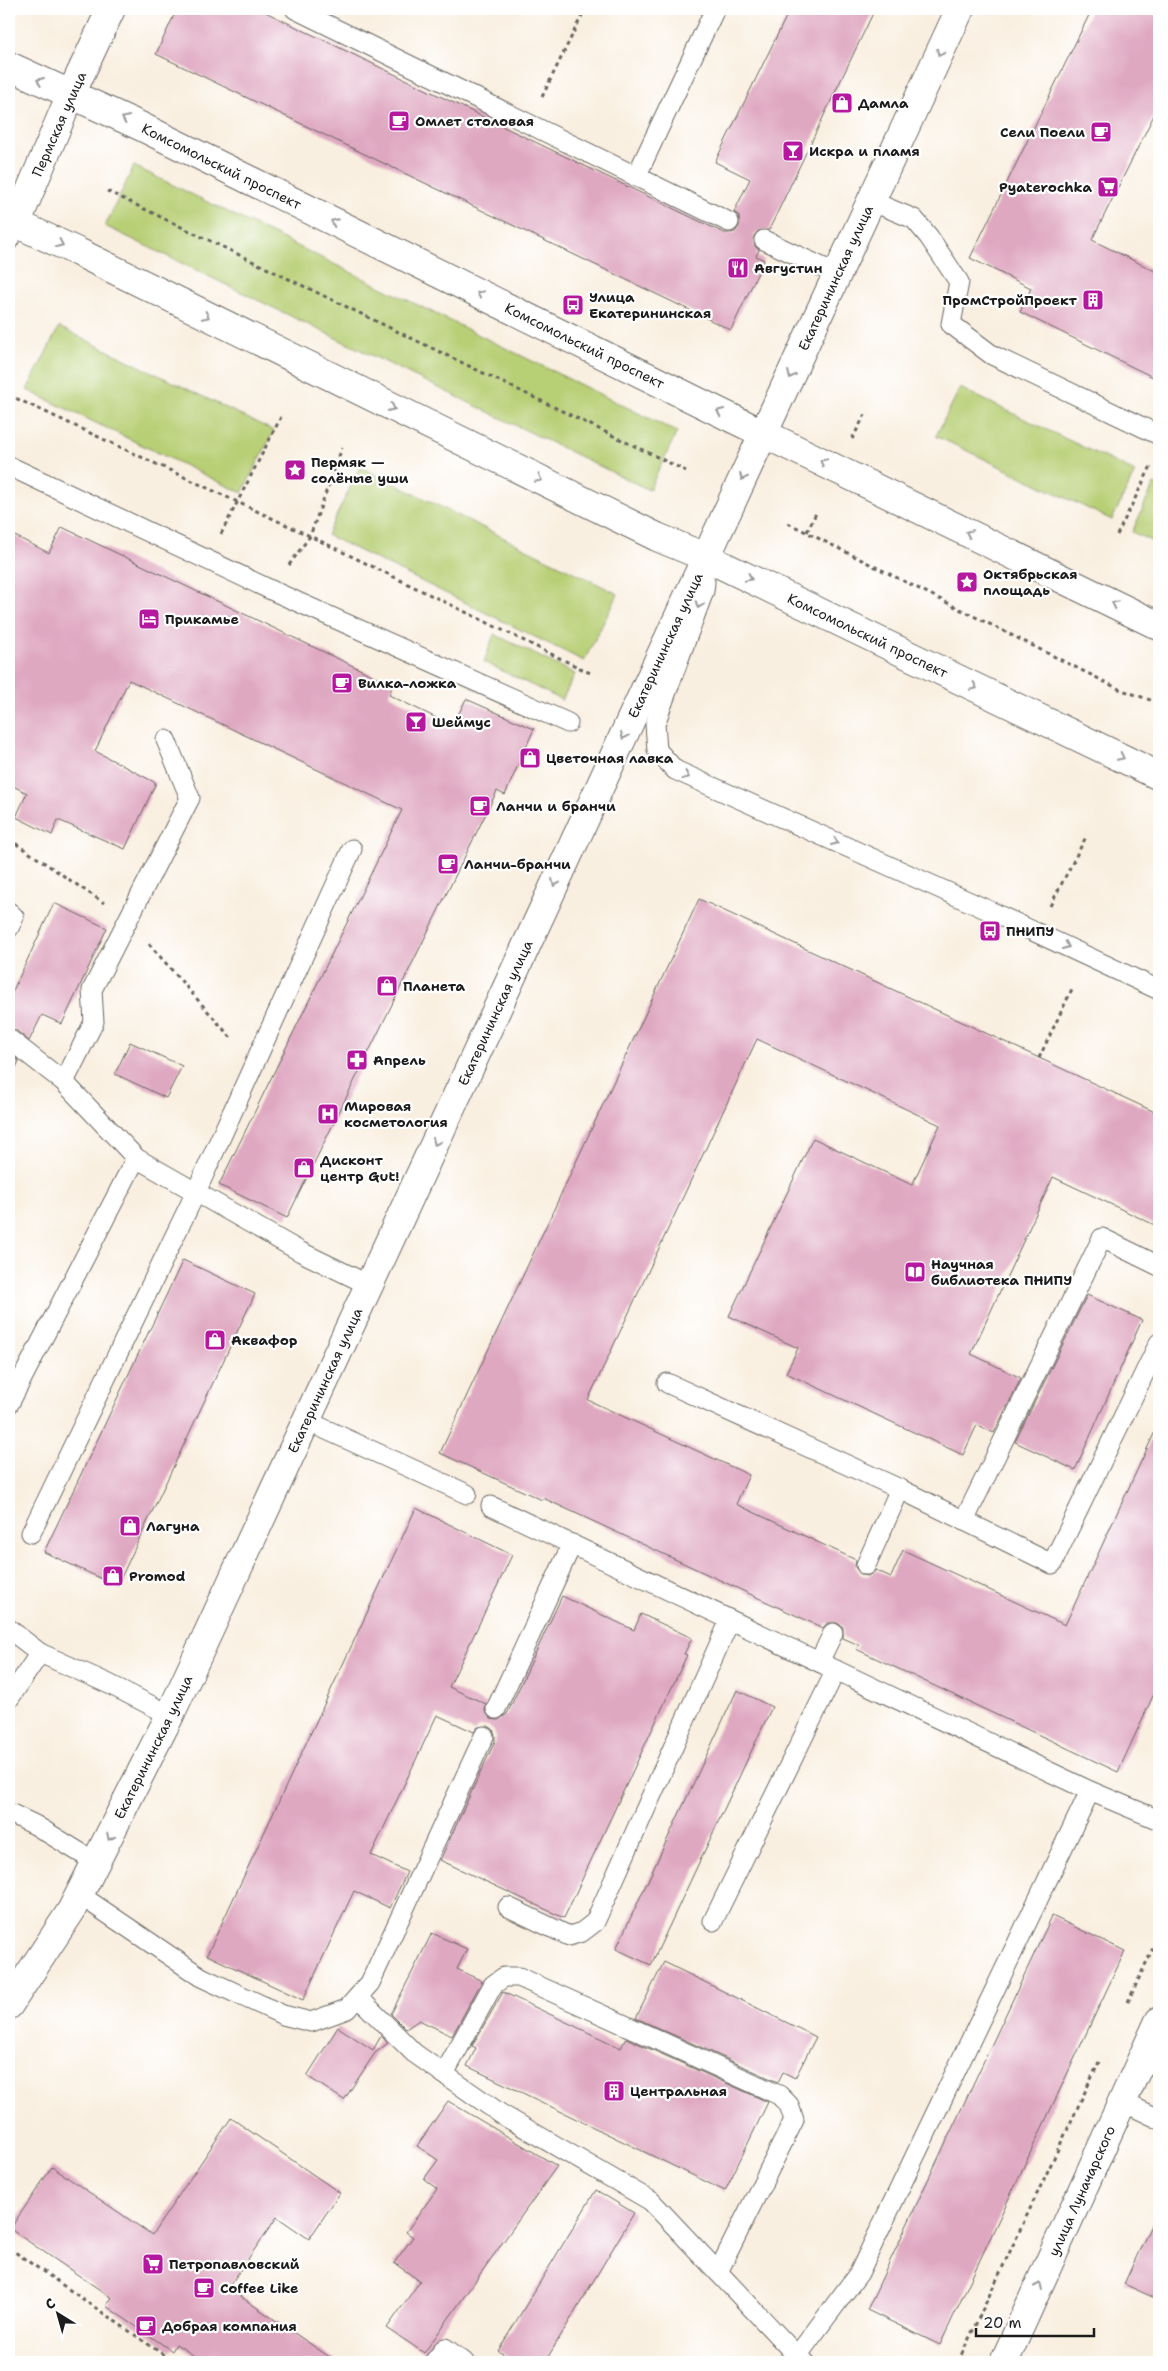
<svg xmlns="http://www.w3.org/2000/svg" width="1168" height="2371" viewBox="0 0 1168 2371" font-family="'Shantell Sans',sans-serif">
<style>
.green{fill:#b7cf74;stroke:#6a7648}
.building{fill:#dfa8c1}
.lines{fill:none;stroke-linecap:round;stroke-linejoin:round}
.service-casing{stroke:#696661;stroke-width:21}
.minor-casing{stroke:#696661;stroke-width:30}
.primary-casing{stroke:#696661;stroke-width:30}
.path{stroke:#696661;stroke-width:3;stroke-dasharray:4 4;stroke-linecap:butt}
.service{stroke:#fff;stroke-width:19}
.minor{stroke:#fff;stroke-width:28}
.primary{stroke:#fff;stroke-width:28}
.oneway{stroke:#999}
.labels{text-anchor:middle;dominant-baseline:central;stroke-width:4.5;stroke-linejoin:round;paint-order:stroke}
.poi-label{font-size:14px;font-weight:bold;fill:#1c1c1c;stroke:#fff;text-anchor:start}
.street-label{font-size:14px;fill:#1c1c1c;stroke:#fff}
</style>
<rect width="100%" height="100%" fill="#fff"/>
<filter id="ink" filterUnits="userSpaceOnUse"><feTurbulence type="fractalNoise" baseFrequency=".02" numOctaves="2"/><feDisplacementMap in="SourceGraphic" scale="10" xChannelSelector="R" yChannelSelector="G"/><feConvolveMatrix kernelMatrix="1 2 1 2 8 2 1 2 1" color-interpolation-filters="sRGB"/></filter>
<filter id="wash" filterUnits="userSpaceOnUse"><feTurbulence type="fractalNoise" baseFrequency=".0096" numOctaves="4" result="noise"/><feDisplacementMap in="SourceGraphic" scale="20" xChannelSelector="R" yChannelSelector="G"/><feGaussianBlur stdDeviation="1.12" result="paint"/><feColorMatrix in="noise" values="0 0 0 0 0 0 0 0 0 0 0 0 0 0 0 0 0 1.4 0 .05"/><feComposite in="paint" operator="in"/></filter>
<g filter="url(#wash)">
<rect width="100%" height="100%" fill="#f9efe0"/>
<g class="green">
<polygon points="134,166 677,432 649,490 105,226"/>
<polygon points="59,327 274,431 242,493 27,390"/>
<polygon points="960,388 1135,472 1112,520 936,436"/>
<polygon points="360,467 618,594 584,661 327,535"/>
<polygon points="1154,484 1159,486 1159,545 1132,532"/>
<polygon points="494,634 575,674 562,700 484,662"/>
</g>
<g id="blocks">
<g class="building">
<polygon points="177,9 259,9 724,233 729,233 735,232 739,226 739,216 734,212 750,179 715,162 790,9 875,9 769,230 758,231 754,236 755,246 759,250 756,256 764,260 731,330 156,54"/>
<polygon points="1092,9 1159,9 1159,105 1092,240 1159,273 1159,380 1020,312 1031,288 970,258"/>
<polygon points="62,527 393,685 389,695 453,726 466,699 534,729 505,795 497,791 287,1218 219,1185 402,810 129,680 95,751 156,783 125,849 58,820 52,835 16,817 27,793 9,784 9,533 49,553"/>
<polygon points="699,899 1159,1114 1159,1227 1053,1177 971,1354 1021,1378 994,1433 977,1425 963,1455 786,1373 798,1348 729,1316 813,1138 912,1185 940,1125 757,1039 588,1400 749,1475 736,1504 856,1560 855,1567 861,1575 868,1576 876,1570 891,1577 903,1550 1065,1625 1159,1423 1159,1683 1118,1772 856,1649 859,1645 843,1638 843,1627 837,1623 827,1623 823,1628 543,1498 542,1500 440,1453"/>
<polygon points="54,903 107,928 62,1024 42,1015 29,1041 16,1030 9,1028 9,999"/>
<polygon points="130,1042 182,1066 166,1098 115,1074"/>
<polygon points="9,1053 19,1061 9,1083"/>
<polygon points="183,1260 255,1294 117,1586 44,1552"/>
<polygon points="1087,1295 1142,1320 1075,1470 1015,1442"/>
<polygon points="416,1508 512,1555 449,1687 486,1704 485,1711 491,1719 498,1720 507,1714 562,1596 634,1630 641,1614 692,1638 684,1654 687,1655 564,1918 440,1860 495,1741 495,1735 493,1729 488,1726 478,1727 474,1732 437,1715 371,1855 407,1872 390,1908 354,1891 303,2000 207,1955"/>
<polygon points="737,1690 772,1707 651,1965 616,1949"/>
<polygon points="1052,1916 1125,1951 940,2345 867,2310"/>
<polygon points="432,1933 467,1949 457,1969 482,1981 452,2036 419,2020 406,2029 391,2014"/>
<polygon points="664,1962 816,2037 795,2078 783,2072 778,2082 636,2018"/>
<polygon points="503,1992 621,2048 626,2038 768,2102 725,2191 467,2066 476,2048 472,2046"/>
<polygon points="338,2027 373,2050 381,2036 388,2043 375,2053 344,2100 307,2076"/>
<polygon points="448,2101 557,2166 424,2353 387,2328 420,2281 394,2263 413,2237 406,2232 437,2189 424,2179 438,2160 417,2146"/>
<polygon points="231,2118 340,2193 309,2239 277,2217 228,2288 337,2362 204,2362 176,2344 172,2351 106,2306 112,2298 10,2229 52,2167 152,2235"/>
<polygon points="596,2190 634,2213 545,2362 516,2362 498,2351"/>
<polygon points="1159,2208 1159,2300 1124,2284"/>
</g>
</g>
</g>
<g filter="url(#ink)">
<use href="#blocks" fill-opacity="0" stroke="#696661" stroke-width="1"/>
<g class="lines">
<g class="service-casing">
<g id="service">
<polyline points="295,9 729,222"/>
<polyline points="636,177 715,9"/>
<polyline points="871,201 914,219 929,237 959,282 951,324 992,355 1159,435"/>
<polyline points="9,240 16,224"/>
<polyline points="764,240 837,274"/>
<polyline points="9,466 271,590 568,723"/>
<polyline points="705,582 704,591 655,724 657,750 675,770 990,911 1159,990"/>
<polyline points="9,912 14,917 9,928"/>
<polyline points="9,1039 64,1082 136,1158"/>
<polyline points="64,1082 94,1022 92,990 190,798 166,740"/>
<polyline points="667,1383 900,1489 866,1565"/>
<polyline points="9,1404 136,1158 301,1252 369,1285"/>
<polyline points="307,1421 467,1494"/>
<polyline points="900,1489 1052,1564 1159,1343"/>
<polyline points="491,1506 1090,1791"/>
<polyline points="964,1521 1102,1238 1159,1266"/>
<polyline points="31,1533 196,1192 352,849"/>
<polyline points="9,1629 40,1653 109,1684 170,1715"/>
<polyline points="819,1662 833,1633"/>
<polyline points="9,1699 40,1653"/>
<polyline points="496,1709 572,1544"/>
<polyline points="12,1814 35,1825 97,1863"/>
<polyline points="80,1895 201,1977 283,2015 311,2022 347,2009 370,1983 484,1736"/>
<polyline points="508,1907 569,1936 582,1932 595,1922 730,1620"/>
<polyline points="713,1921 836,1670"/>
<polyline points="358,1997 414,2053 501,2114 651,2201 797,2356 792,2362"/>
<polyline points="1142,2060 1159,2067"/>
<polyline points="444,2074 493,1985 504,1977 519,1977 779,2095 789,2105 794,2120 718,2272"/>
<polyline points="1123,2102 1159,2119"/>
<polyline points="434,2362 445,2348 464,2362"/>
<polyline points="805,2362 797,2356 859,2273 1090,1791 1159,1820"/>
</g>
</g>
<g class="minor-casing">
<polyline id="minor" points="71,94 111,9"/>
</g>
<g class="primary-casing">
<g id="primary">
<path id="s1" d="M9,66l131,60 573,283 446,217"/>
<path id="s2" d="M9,220l69,32 579,285 48,20 454,219"/>
<polyline points="16,224 71,94"/>
<path id="s3" d="M9,2005l62,-94 99,-196 790,-1706"/>
<path id="s4" d="M1004,2362l155,-341"/>
</g>
</g>
<g class="path">
<polyline points="542,97 585,9"/>
<polyline points="107,191 686,471"/>
<polyline points="9,395 310,536 590,673"/>
<polyline points="852,439 866,413"/>
<polyline points="788,523 1119,689 1159,703"/>
<polyline points="807,532 816,513"/>
<polyline points="221,534 281,417"/>
<polyline points="1117,535 1152,464"/>
<polyline points="289,565 310,536 342,448"/>
<polyline points="9,839 104,903"/>
<polyline points="1050,906 1087,835"/>
<polyline points="149,944 232,1039"/>
<polyline points="1039,1058 1072,989"/>
<polyline points="1128,2002 1159,1935"/>
<polyline points="9,2248 174,2362"/>
<polyline points="958,2362 1099,2062"/>
</g>
<use href="#service" class="service"/>
<use href="#minor" class="minor"/>
<use href="#primary" class="primary"/>
</g>
<defs><path id="oneway-chevron" d="M-2-3.5L2.5 0L-2 3.5" fill="none" stroke-width="1.6" stroke-linecap="round" stroke-linejoin="round" transform="scale(1.25)"/></defs>
<g class="oneway">
<use href="#oneway-chevron" transform="translate(940 53) rotate(115)"/>
<use href="#oneway-chevron" transform="translate(40 81) rotate(-157)"/>
<use href="#oneway-chevron" transform="translate(125 119) rotate(-155)"/>
<use href="#oneway-chevron" transform="translate(334 222) rotate(-154)"/>
<use href="#oneway-chevron" transform="translate(60 244) rotate(25)"/>
<use href="#oneway-chevron" transform="translate(480 294) rotate(-154)"/>
<use href="#oneway-chevron" transform="translate(206 316) rotate(26)"/>
<use href="#oneway-chevron" transform="translate(791 375) rotate(115)"/>
<use href="#oneway-chevron" transform="translate(392 408) rotate(26)"/>
<use href="#oneway-chevron" transform="translate(720 412) rotate(-155)"/>
<use href="#oneway-chevron" transform="translate(823 462) rotate(-154)"/>
<use href="#oneway-chevron" transform="translate(743 477) rotate(115)"/>
<use href="#oneway-chevron" transform="translate(539 479) rotate(26)"/>
<use href="#oneway-chevron" transform="translate(969 533) rotate(-154)"/>
<use href="#oneway-chevron" transform="translate(749 578) rotate(26)"/>
<use href="#oneway-chevron" transform="translate(1115 604) rotate(-154)"/>
<use href="#oneway-chevron" transform="translate(699 605) rotate(110)"/>
<use href="#oneway-chevron" transform="translate(974 687) rotate(26)"/>
<use href="#oneway-chevron" transform="translate(624 736) rotate(115)"/>
<use href="#oneway-chevron" transform="translate(1121 757) rotate(26)"/>
<use href="#oneway-chevron" transform="translate(686 776) rotate(24)"/>
<use href="#oneway-chevron" transform="translate(835 842) rotate(24)"/>
<use href="#oneway-chevron" transform="translate(555 883) rotate(115)"/>
<use href="#oneway-chevron" transform="translate(1066 946) rotate(25)"/>
<use href="#oneway-chevron" transform="translate(436 1142) rotate(115)"/>
<use href="#oneway-chevron" transform="translate(110 1837) rotate(117)"/>
<use href="#oneway-chevron" transform="translate(1039 2286) rotate(-66)"/>
</g>
</g>
<defs>
<g id="shop-square" transform="scale(1.125)"><rect x="-9" y="-9" width="18" height="18" rx="4" fill="#b5179e" stroke="#fff"/><path d="M-5-2.5h2.3a2.7 3.5 0 0 1 5.4 0H5L5.5 6h-11ZM-1.5-2.5h3a1.5 2.3 0 0 0-3 0Z" fill="#fff"/></g>
<g id="cafe-square" transform="scale(1.125)"><rect x="-9" y="-9" width="18" height="18" rx="4" fill="#b5179e" stroke="#fff"/><path d="M-5.5-4.5H6V0H3Q3 3.5 0 3.5H-2.5Q-5.5 3.5-5.5 0ZM3-3.2v2h1.7v-2ZM-6 4.5H4V6H-6Z" fill="#fff"/></g>
<g id="bar-square" transform="scale(1.125)"><rect x="-9" y="-9" width="18" height="18" rx="4" fill="#b5179e" stroke="#fff"/><path d="M-6-5H6L.8 .8V4.5H3.5V6h-7V4.5H-.8V.8Z" fill="#fff"/></g>
<g id="supermarket-square" transform="scale(1.125)"><rect x="-9" y="-9" width="18" height="18" rx="4" fill="#b5179e" stroke="#fff"/><path d="M-6-5.5h2.5l.6 2H6L4.5 2H-2.5L-4.4-4H-6ZM-1.5 3.2a1.3 1.3 0 1 0 .1 0ZM3 3.2a1.3 1.3 0 1 0 .1 0Z" fill="#fff"/></g>
<g id="restaurant-square" transform="scale(1.125)"><rect x="-9" y="-9" width="18" height="18" rx="4" fill="#b5179e" stroke="#fff"/><path d="M-5-6h1v4h1v-4h1v4h1v-4h1v5L-1.5 .5V6h-2V.5L-5-1ZM5-6V6H3V1.5H1.5Q1.5-4 5-6Z" fill="#fff"/></g>
<g id="building-square" transform="scale(1.125)"><rect x="-9" y="-9" width="18" height="18" rx="4" fill="#b5179e" stroke="#fff"/><path d="M-4-6H4V6H1V3H-1V6H-4ZM-2.5-4.3h1.7v1.8h-1.7ZM.8-4.3h1.7v1.8H.8ZM-2.5-1h1.7V.8h-1.7ZM.8-1h1.7V.8H.8Z" fill="#fff"/></g>
<g id="bus-square" transform="scale(1.125)"><rect x="-9" y="-9" width="18" height="18" rx="4" fill="#b5179e" stroke="#fff"/><path d="M-5-6H5V4H4V6H2V4H-2V6H-4V4H-5ZM-3.5-4V0h7V-4ZM-3.5 1.2v1.5H-2V1.2ZM2 1.2v1.5H3.5V1.2Z" fill="#fff"/></g>
<g id="sight-square" transform="scale(1.125)"><rect x="-9" y="-9" width="18" height="18" rx="4" fill="#b5179e" stroke="#fff"/><path d="M0-6L1.8-2.2L6-1.7L2.9 1.2L3.7 5.4L0 3.3L-3.7 5.4L-2.9 1.2L-6-1.7L-1.8-2.2Z" fill="#fff"/></g>
<g id="hotel-square" transform="scale(1.125)"><rect x="-9" y="-9" width="18" height="18" rx="4" fill="#b5179e" stroke="#fff"/><path d="M-6-4.5h1.5V1H6V5H4.5V3h-9V5H-6ZM-4 0a1.8 1.8 0 1 1 3.6 0ZM.5 0V-2.5h3Q6-2.5 6 0Z" fill="#fff"/></g>
<g id="pharmacy-square" transform="scale(1.125)"><rect x="-9" y="-9" width="18" height="18" rx="4" fill="#b5179e" stroke="#fff"/><path d="M-2-6h4v4h4v4h-4v4h-4v-4h-4v-4h4Z" fill="#fff"/></g>
<g id="hospital-square" transform="scale(1.125)"><rect x="-9" y="-9" width="18" height="18" rx="4" fill="#b5179e" stroke="#fff"/><path d="M-5-5h3v3.5h4V-5h3V5h-3V1.5h-4V5h-3Z" fill="#fff"/></g>
<g id="library-square" transform="scale(1.125)"><rect x="-9" y="-9" width="18" height="18" rx="4" fill="#b5179e" stroke="#fff"/><path d="M-6-4Q-3-5.5-.7-3.5V5Q-3 3-6 4ZM6-4Q3-5.5 .7-3.5V5Q3 3 6 4Z" fill="#fff"/></g>
</defs>
<g fill-rule="evenodd">
<use href="#shop-square" x="842" y="103"/>
<use href="#cafe-square" x="399" y="121"/>
<use href="#cafe-square" x="1101" y="132"/>
<use href="#bar-square" x="793" y="151"/>
<use href="#supermarket-square" x="1108" y="187"/>
<use href="#restaurant-square" x="738" y="268"/>
<use href="#building-square" x="1093" y="300"/>
<use href="#bus-square" x="573" y="305"/>
<use href="#sight-square" x="295" y="470"/>
<use href="#sight-square" x="967" y="582"/>
<use href="#hotel-square" x="149" y="619"/>
<use href="#cafe-square" x="342" y="683"/>
<use href="#bar-square" x="416" y="722"/>
<use href="#shop-square" x="530" y="758"/>
<use href="#cafe-square" x="480" y="806"/>
<use href="#cafe-square" x="448" y="864"/>
<use href="#bus-square" x="990" y="931"/>
<use href="#shop-square" x="387" y="986"/>
<use href="#pharmacy-square" x="357" y="1060"/>
<use href="#hospital-square" x="328" y="1114"/>
<use href="#shop-square" x="304" y="1168"/>
<use href="#library-square" x="915" y="1272"/>
<use href="#shop-square" x="215" y="1340"/>
<use href="#shop-square" x="130" y="1526"/>
<use href="#shop-square" x="113" y="1576"/>
<use href="#building-square" x="614" y="2091"/>
<use href="#supermarket-square" x="153" y="2264"/>
<use href="#cafe-square" x="204" y="2288"/>
<use href="#cafe-square" x="146" y="2326"/>
</g>
<g class="labels">
<g class="poi-label">
<text x="858" y="103">Дамла</text>
<text x="415" y="121">Омлет столовая</text>
<text x="1085" y="132" text-anchor="end">Сели Поели</text>
<text x="809" y="151">Искра и пламя</text>
<text x="1092" y="187" text-anchor="end">Pyaterochka</text>
<text x="754" y="268">Августин</text>
<text x="589" y="297">Улица<tspan x="589" dy="16">Екатерининская</tspan></text>
<text x="1077" y="300" text-anchor="end">ПромСтройПроект</text>
<text x="311" y="462">Пермяк —<tspan x="311" dy="16">солёные уши</tspan></text>
<text x="983" y="574">Октябрьская<tspan x="983" dy="16">площадь</tspan></text>
<text x="165" y="619">Прикамье</text>
<text x="358" y="683">Вилка-ложка</text>
<text x="432" y="722">Шеймус</text>
<text x="546" y="758">Цветочная лавка</text>
<text x="496" y="806">Ланчи и бранчи</text>
<text x="464" y="864">Ланчи-бранчи</text>
<text x="1006" y="931">ПНИПУ</text>
<text x="403" y="986">Планета</text>
<text x="373" y="1060">Апрель</text>
<text x="344" y="1106">Мировая<tspan x="344" dy="16">косметология</tspan></text>
<text x="320" y="1160">Дисконт<tspan x="320" dy="16">центр Gut!</tspan></text>
<text x="931" y="1264">Научная<tspan x="931" dy="16">библиотека ПНИПУ</tspan></text>
<text x="231" y="1340">Аквафор</text>
<text x="146" y="1526">Лагуна</text>
<text x="129" y="1576">Promod</text>
<text x="630" y="2091">Центральная</text>
<text x="169" y="2264">Петропавловский</text>
<text x="220" y="2288">Coffee Like</text>
<text x="162" y="2326">Добрая компания</text>
</g>
<g class="street-label">
<text transform="translate(59 124) rotate(-66)">Пермская улица</text>
<text stroke="none"><textPath href="#s1" startOffset="235">Комсомольский проспект</textPath></text>
<text stroke="none"><textPath href="#s3" startOffset="1916">Екатерининская улица</textPath></text>
<text stroke="none"><textPath href="#s1" startOffset="640">Комсомольский проспект</textPath></text>
<text stroke="none"><textPath href="#s2" startOffset="954">Комсомольский проспект</textPath></text>
<text stroke="none"><textPath href="#s3" startOffset="1511">Екатерининская улица</textPath></text>
<text stroke="none"><textPath href="#s3" startOffset="1106">Екатерининская улица</textPath></text>
<text stroke="none"><textPath href="#s3" startOffset="701">Екатерининская улица</textPath></text>
<text stroke="none"><textPath href="#s3" startOffset="296">Екатерининская улица</textPath></text>
<text stroke="none"><textPath href="#s4" startOffset="188">улица Луначарского</textPath></text>
</g>
</g>
<rect width="1168" height="2371" fill="none" stroke="#fff" stroke-width="30"/>
<g transform="translate(58 2314) rotate(323)" stroke="#ffffff" stroke-width="4" paint-order="stroke">
<path d="M0-4L9 19L0 12L-9 19Z" fill="#1c1c1c"/>
<text y="-8" font-size="14" font-weight="bold" text-anchor="middle" fill="#1c1c1c">С</text>
</g>
<path d="M976 2328v8h118v-8" fill="none" stroke="#1c1c1c" stroke-width="2.5"/>
<text x="983" y="2328" font-size="15" fill="#1c1c1c" stroke="#ffffff" stroke-width="4" paint-order="stroke">20 m</text>
</svg>
